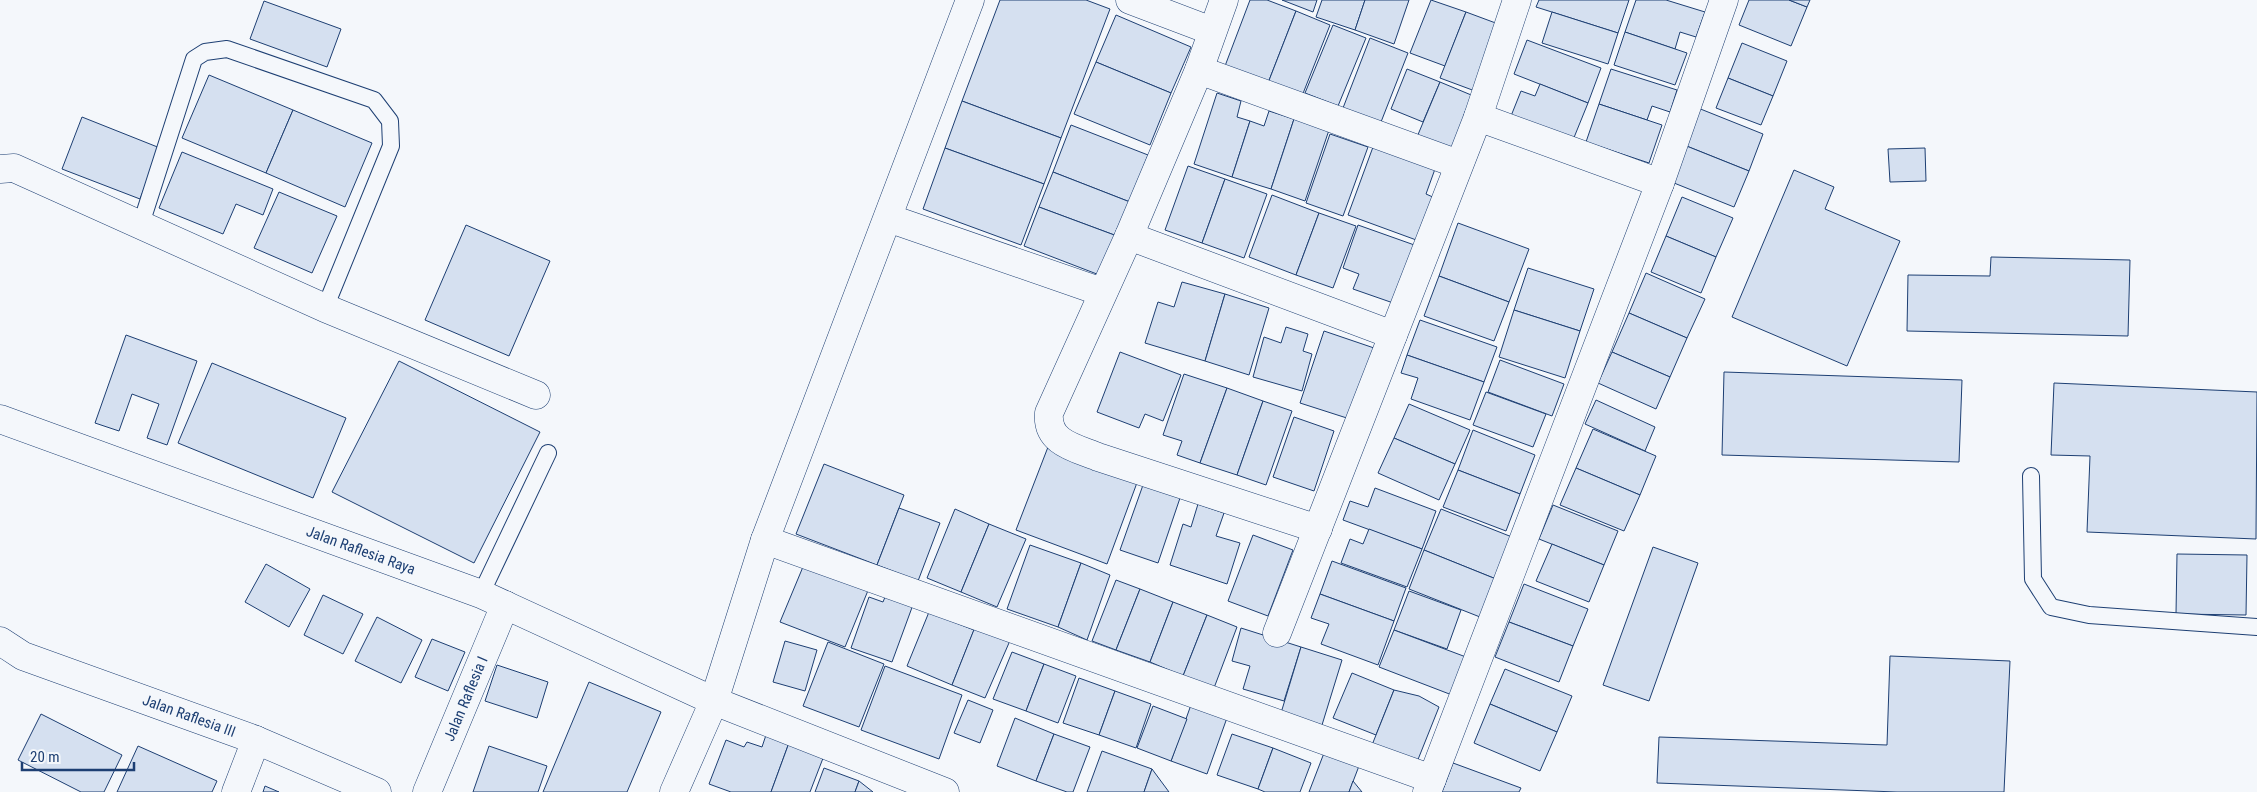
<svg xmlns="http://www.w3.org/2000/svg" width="2257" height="792" viewBox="0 0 2257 792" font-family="'Roboto Condensed',sans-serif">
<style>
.building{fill:#d5e0f0;stroke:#1d3f73}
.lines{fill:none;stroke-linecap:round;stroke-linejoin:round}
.lane-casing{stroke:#1d3f73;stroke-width:18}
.street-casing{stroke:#1d3f73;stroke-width:29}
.lane{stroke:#f4f7fb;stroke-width:16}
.street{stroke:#f4f7fb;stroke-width:28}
.labels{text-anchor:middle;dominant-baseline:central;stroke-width:4;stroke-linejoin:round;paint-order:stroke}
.street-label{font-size:15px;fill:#1d3f73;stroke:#f4f7fb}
</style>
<rect width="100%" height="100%" fill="#f4f7fb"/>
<g class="building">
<polygon points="1000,0 1086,0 1110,9 1061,138 962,101"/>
<polygon points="1250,0 1267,0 1296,11 1268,83 1225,66"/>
<polygon points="1282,0 1317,0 1313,12"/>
<polygon points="1322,0 1365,0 1355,30 1316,17"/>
<polygon points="1365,0 1409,0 1394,44 1355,30"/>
<polygon points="1431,0 1466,12 1445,66 1410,53"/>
<polygon points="1539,0 1629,0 1618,33 1536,7"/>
<polygon points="1636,0 1666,0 1705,12 1696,37 1680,32 1675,49 1625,32"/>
<polygon points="1749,0 1789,0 1807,7 1791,46 1739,25"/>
<polygon points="1789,0 1810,0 1807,7"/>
<polygon points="264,1 341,29 327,67 250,39"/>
<polygon points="1296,11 1330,25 1302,96 1268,83"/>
<polygon points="1466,12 1501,25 1475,91 1440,78"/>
<polygon points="1552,12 1618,33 1608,64 1542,43"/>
<polygon points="1116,15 1191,47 1171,93 1096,62"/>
<polygon points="1333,25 1366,38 1338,106 1305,93"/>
<polygon points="1625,32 1687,53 1675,85 1614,65"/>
<polygon points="1370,38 1408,53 1381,122 1343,108"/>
<polygon points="1527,40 1601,68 1588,103 1514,74"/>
<polygon points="1742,43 1787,61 1773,96 1728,78"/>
<polygon points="1096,62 1171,93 1150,145 1074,114"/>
<polygon points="1407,69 1440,82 1423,122 1391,109"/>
<polygon points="1611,69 1677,90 1670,112 1652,106 1647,120 1599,104"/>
<polygon points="209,75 293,110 266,173 182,138"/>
<polygon points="1728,78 1773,96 1761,125 1716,108"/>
<polygon points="1440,82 1476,97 1453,152 1417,137"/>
<polygon points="1540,84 1588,103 1573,140 1511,116 1521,91 1535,96"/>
<polygon points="1217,93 1241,101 1237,117 1250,121 1232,177 1194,164"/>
<polygon points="962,101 1061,138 1044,184 945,148"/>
<polygon points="1599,104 1662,125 1649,163 1586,142"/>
<polygon points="1698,108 1763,134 1749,171 1684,145"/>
<polygon points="293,110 372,143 345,207 266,173"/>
<polygon points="1269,111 1294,119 1271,189 1232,177 1250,121 1264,126"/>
<polygon points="82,117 160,148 140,199 62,169"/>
<polygon points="1294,119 1329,130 1305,201 1271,189"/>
<polygon points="1071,125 1148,155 1130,202 1053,172"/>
<polygon points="1330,134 1368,147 1343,216 1306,203"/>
<polygon points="1684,145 1749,171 1734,207 1669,181"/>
<polygon points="1373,147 1435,169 1426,194 1435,198 1419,241 1348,215"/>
<polygon points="945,148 1044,184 1021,245 923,209"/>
<polygon points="1925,148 1926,181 1890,182 1888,149"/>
<polygon points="182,152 273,189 263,215 236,204 223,234 159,208"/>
<polygon points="1188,166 1225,179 1202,243 1165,230"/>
<polygon points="1794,170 1834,187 1825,209 1900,241 1847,366 1732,317"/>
<polygon points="1053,172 1130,202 1117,236 1039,207"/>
<polygon points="1225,179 1267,194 1244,258 1202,243"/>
<polygon points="279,192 337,216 312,273 254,248"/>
<polygon points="1272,195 1319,213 1296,275 1249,257"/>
<polygon points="1682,197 1733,218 1716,257 1666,236"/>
<polygon points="1039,207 1117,236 1102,276 1024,246"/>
<polygon points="1319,213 1356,226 1333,288 1296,275"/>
<polygon points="1458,223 1529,249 1509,302 1439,276"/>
<polygon points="466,225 550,261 509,356 425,320"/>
<polygon points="1358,225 1420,247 1399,305 1353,289 1359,274 1343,268"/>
<polygon points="1666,236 1716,257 1701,293 1651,272"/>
<polygon points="1991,257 2130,260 2128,336 1907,331 1908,275 1990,276"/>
<polygon points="1528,268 1594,289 1580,331 1514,310"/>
<polygon points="1646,273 1705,299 1687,338 1629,313"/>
<polygon points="1439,276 1509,302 1494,341 1424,316"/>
<polygon points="1182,282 1225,294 1205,361 1145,343 1158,302 1174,307"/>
<polygon points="1225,294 1269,308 1249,375 1205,361"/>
<polygon points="1514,310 1580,331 1565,378 1499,357"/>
<polygon points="1629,313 1687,338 1670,377 1612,352"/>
<polygon points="1420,320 1497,347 1484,382 1407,355"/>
<polygon points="1286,327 1308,334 1303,351 1312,354 1302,391 1253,377 1264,337 1281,343"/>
<polygon points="1324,331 1377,349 1353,420 1300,403"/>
<polygon points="126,335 197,361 167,445 147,438 159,404 132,394 119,431 95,423"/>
<polygon points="1120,352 1181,375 1163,421 1145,414 1139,428 1097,412"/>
<polygon points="1612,352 1670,377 1656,409 1598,383"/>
<polygon points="1407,355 1484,382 1470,420 1411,399 1418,378 1401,373"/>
<polygon points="1500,360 1564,384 1552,416 1488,392"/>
<polygon points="399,361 540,432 474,563 332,492"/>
<polygon points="212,363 346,418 313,498 178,443"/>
<polygon points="1724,372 1962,380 1959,462 1722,455"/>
<polygon points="1184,374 1227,388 1200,463 1177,455 1182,441 1163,435"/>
<polygon points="2054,383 2257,392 2256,539 2087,532 2090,456 2051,455"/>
<polygon points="1227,388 1263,401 1237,475 1200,463"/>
<polygon points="1486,392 1546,414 1533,447 1473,425"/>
<polygon points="1596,400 1655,427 1645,451 1585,424"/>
<polygon points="1263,401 1292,411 1266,485 1237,475"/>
<polygon points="1409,404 1470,430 1455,464 1394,438"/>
<polygon points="1294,417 1334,431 1314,491 1273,477"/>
<polygon points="1593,429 1656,456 1640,495 1576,468"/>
<polygon points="1473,430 1535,455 1520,494 1458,470"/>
<polygon points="1394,438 1455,464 1439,500 1378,473"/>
<polygon points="1048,447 1138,480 1107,564 1016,530"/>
<polygon points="824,464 904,495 877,565 796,534"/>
<polygon points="1576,468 1640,495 1624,531 1560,505"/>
<polygon points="1458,470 1520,494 1506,531 1443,507"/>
<polygon points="1143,485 1180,498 1158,563 1120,550"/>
<polygon points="1375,488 1436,511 1422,549 1343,520 1350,501 1368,507"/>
<polygon points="1198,504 1224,513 1216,536 1240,543 1227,584 1170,565 1183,524 1191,527"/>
<polygon points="1553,505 1618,531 1604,565 1539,539"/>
<polygon points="899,508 940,523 918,581 877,565"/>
<polygon points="955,509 989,524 961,592 927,578"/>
<polygon points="1441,509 1512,537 1496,579 1424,550"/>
<polygon points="989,524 1026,539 997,607 961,592"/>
<polygon points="1369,529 1422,549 1407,587 1341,563 1350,539 1363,544"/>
<polygon points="1253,535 1293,550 1268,616 1228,601"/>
<polygon points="1552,544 1604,565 1589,602 1536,581"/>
<polygon points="1030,545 1081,563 1058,627 1007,609"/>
<polygon points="1653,547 1698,563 1649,701 1603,685"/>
<polygon points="1424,550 1496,579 1480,617 1409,589"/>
<polygon points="2177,554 2247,555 2246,615 2176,614"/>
<polygon points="1332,561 1406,588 1394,621 1320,594"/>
<polygon points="805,562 869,588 845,647 780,622"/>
<polygon points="1081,563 1110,575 1087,640 1058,627"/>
<polygon points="266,564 310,589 289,627 245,602"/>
<polygon points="1116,580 1140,589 1116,650 1092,641"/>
<polygon points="1524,584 1588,609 1573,646 1509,622"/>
<polygon points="1140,589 1173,602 1150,662 1116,650"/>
<polygon points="1409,591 1461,610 1447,649 1394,630"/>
<polygon points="887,592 914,602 892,662 851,648 869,597 883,602"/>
<polygon points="1320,594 1394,621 1378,665 1321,644 1329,624 1311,618"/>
<polygon points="323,595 363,614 343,654 304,635"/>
<polygon points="1173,602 1207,615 1183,676 1150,662"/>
<polygon points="929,612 974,630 952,685 907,666"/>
<polygon points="1207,615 1237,627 1214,688 1183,676"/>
<polygon points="377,617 422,640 401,683 355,661"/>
<polygon points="977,622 1012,636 985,698 952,685"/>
<polygon points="1509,622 1573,646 1559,682 1495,657"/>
<polygon points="1241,628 1301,647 1284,701 1243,689 1250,666 1232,661"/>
<polygon points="1394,630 1466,657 1452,695 1379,667"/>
<polygon points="432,639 465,652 448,691 415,677"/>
<polygon points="785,641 817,650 805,691 773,682"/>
<polygon points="828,642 884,664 859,727 803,706"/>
<polygon points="1301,647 1342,660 1322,725 1281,713"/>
<polygon points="1012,652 1044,664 1026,711 993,699"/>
<polygon points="1890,656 2010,661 2004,792 1897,792 1657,783 1659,737 1887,745"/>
<polygon points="1044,664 1076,676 1058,723 1026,711"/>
<polygon points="497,665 548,682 537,718 485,701"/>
<polygon points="885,666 962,695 939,759 861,730"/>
<polygon points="1505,669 1572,696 1557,732 1490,704"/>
<polygon points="1352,673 1394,690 1376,735 1333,718"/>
<polygon points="1079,678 1115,691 1099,735 1063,723"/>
<polygon points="589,682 661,712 627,792 543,792"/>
<polygon points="1394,690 1419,696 1439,707 1417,762 1372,745"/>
<polygon points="1115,691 1151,704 1136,748 1099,735"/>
<polygon points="968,700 993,710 980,743 954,733"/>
<polygon points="1192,702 1228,715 1207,774 1171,761"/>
<polygon points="1490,704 1557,732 1540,771 1474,743"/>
<polygon points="1153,706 1187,719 1171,761 1137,748"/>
<polygon points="41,714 122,755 104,792 81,792 18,760"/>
<polygon points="1015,718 1054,734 1036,781 997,766"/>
<polygon points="767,732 790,740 771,792 731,792 709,784 726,740 744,747 747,742 762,747"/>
<polygon points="1054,734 1090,747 1073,792 1067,792 1036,781"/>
<polygon points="1232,734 1273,748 1258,789 1217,775"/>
<polygon points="790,740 825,753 810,792 771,792"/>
<polygon points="138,746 217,781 212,792 117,792"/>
<polygon points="489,746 547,766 538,792 473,792"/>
<polygon points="1273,748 1311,763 1300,792 1265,792 1258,789"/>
<polygon points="1102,751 1152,769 1144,792 1087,792"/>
<polygon points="1324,753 1359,766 1349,792 1309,792"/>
<polygon points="1453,763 1521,788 1519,792 1442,792"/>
<polygon points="824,768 859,781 855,792 815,792"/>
<polygon points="1152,769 1169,792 1144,792"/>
<polygon points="859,781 873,792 855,792"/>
<polygon points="1353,781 1362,792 1349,792"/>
<polygon points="265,786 279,792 263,792"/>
</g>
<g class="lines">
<g class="lane-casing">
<g id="lane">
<polyline points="141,224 194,59 205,52 227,49 374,100 390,121 391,146 325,308"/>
<polyline points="2031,476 2033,579 2051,607 2089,615 2257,627"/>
<polyline points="481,594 548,453"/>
</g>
</g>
<g class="street-casing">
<g id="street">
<polyline points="1130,0 1212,31"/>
<path d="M1224,0l-25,70 -70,166 -80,177c-3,30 27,35 49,44l220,72"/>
<polyline points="1199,70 1458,164"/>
<polyline points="1478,117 1660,183"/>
<polyline points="0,169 14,168 325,308 536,395"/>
<polyline points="888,218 1102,292"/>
<polyline points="1129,236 1393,335"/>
<path id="s1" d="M0,419l481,175 233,107 231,91"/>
<polyline points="765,540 1432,779"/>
<polyline points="1277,633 1478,117 1517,0"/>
<path id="s2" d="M0,641l23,15 233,84 121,52"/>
<polyline points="236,792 256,740"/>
<path id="s3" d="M427,792l78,-187"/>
<polyline points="674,792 714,701 765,540 970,0"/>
<polyline points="1427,792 1660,183 1724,0"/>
</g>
</g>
<use href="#lane" class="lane"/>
<use href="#street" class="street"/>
</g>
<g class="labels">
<g class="street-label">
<text stroke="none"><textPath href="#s1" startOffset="384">Jalan Raflesia Raya</textPath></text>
<text stroke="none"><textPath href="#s3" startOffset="101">Jalan Raflesia I</textPath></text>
<text stroke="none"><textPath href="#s2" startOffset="204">Jalan Raflesia III</textPath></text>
</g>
</g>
<path d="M22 762v8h112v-8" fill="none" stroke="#1d3f73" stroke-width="2.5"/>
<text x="30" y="762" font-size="15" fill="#1d3f73" stroke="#f4f7fb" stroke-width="4" paint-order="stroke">20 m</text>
</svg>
